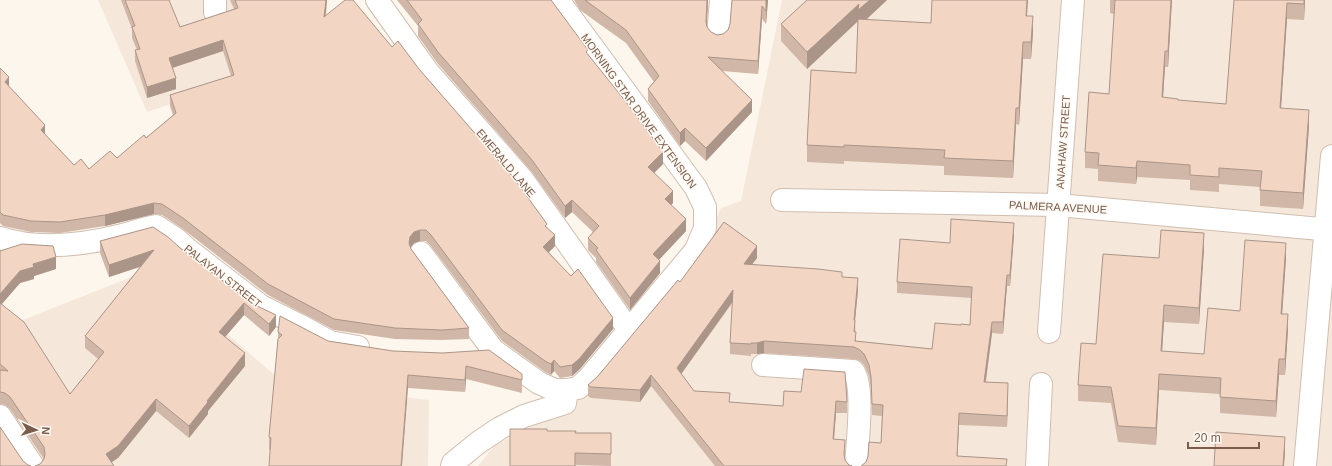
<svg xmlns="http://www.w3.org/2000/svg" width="1332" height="466" viewBox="0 0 1332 466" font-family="Arial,sans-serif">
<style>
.residential{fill:#f5e8da}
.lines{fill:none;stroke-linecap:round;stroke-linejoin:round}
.minor-casing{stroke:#d1beb0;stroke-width:24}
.minor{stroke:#fff;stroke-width:22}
.wall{fill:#d1b7a8}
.shaded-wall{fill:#aa9588}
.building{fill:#f3d5c3;stroke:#aa9588}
.labels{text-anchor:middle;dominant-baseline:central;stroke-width:3;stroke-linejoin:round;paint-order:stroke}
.street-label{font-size:11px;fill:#7a5c4d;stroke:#fffaf3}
</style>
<rect width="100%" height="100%" fill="#fdf6ec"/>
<g class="residential">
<polygon points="98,0 293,0 310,57 147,112"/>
<polygon points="782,0 1332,0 1332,466 478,466 495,445 573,405 587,386 702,250 721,208 741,201"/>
<polygon points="152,269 285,384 429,400 428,466 0,466 0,310 20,321"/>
</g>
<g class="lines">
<g class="minor-casing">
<g id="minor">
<polyline points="215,0 215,12"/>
<polyline points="377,0 428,72 523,180 629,330"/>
<polyline points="718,35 721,0"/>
<polyline points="782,200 1058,205 1332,230"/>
<path d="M0,238c39,13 83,7 123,-3 11,-3 21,-7 33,-9l20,13 11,10 74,57 38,19 31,17 28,5"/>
<polyline points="421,253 493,350 539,383 555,390 567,390 578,388 588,379 696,250 705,228 705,207 696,188 558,0"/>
<polyline points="1049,332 1073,0"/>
<path d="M763,365l90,6c12,14 4,75 3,95"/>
<polyline points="0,416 33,466"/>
<polyline points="452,466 453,463 479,442 500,428 524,416 565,403 567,390"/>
<polyline points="1037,466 1041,384"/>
<polyline points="1305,466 1332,156"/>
</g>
</g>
<use href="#minor" class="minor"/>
</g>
<g class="wall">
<polygon points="121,0 169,0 180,27 234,9 230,0 327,0 326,16 392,47 419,69 547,227 555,246 549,252 613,329 579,370 572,376 560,378 554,371 551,375 545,372 502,341 431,246 426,241 420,241 414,243 410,247 411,249 469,328 469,339 442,340 395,339 334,330 268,295 183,229 162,215 154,214 105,226 60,233 31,232 3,226 0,223 0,68 9,87 45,135 74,165 89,169 117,158 146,138 173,115 170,106 170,95 231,76 223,51 172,68 176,89 147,98 135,61 135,50 137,50 132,38 132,29"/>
<polygon points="397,0 551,0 588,55 663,164 654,173 673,203 671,205 686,231 659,260 660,273 630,310 596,262 596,258 588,250 588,238 593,232 572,212 565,218 532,172 438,64 418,36 418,26"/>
<polygon points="574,0 708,0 707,27 711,32 717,35 723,34 728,30 730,24 732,0 768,0 766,24 762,19 758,74 722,71 752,112 706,161 685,141 680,146 648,101 648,89 654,82 626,43 580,10"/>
<polygon points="807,0 887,0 866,20 931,23 1027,16 1033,33 1031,59 1023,59 1019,125 1016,124 1013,178 944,175 944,166 844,161 844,164 807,162 807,145 856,73 858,21 807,69 781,41 781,24"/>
<polygon points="1110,0 1172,0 1168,67 1165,67 1163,98 1178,100 1226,104 1234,0 1305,0 1304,20 1287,19 1281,108 1309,126 1303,209 1260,206 1260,187 1219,184 1219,192 1190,190 1190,180 1137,177 1136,184 1098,181 1098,169 1085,168 1085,152 1109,94 1114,14 1110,13"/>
<polygon points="1014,235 1010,286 1007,286 1003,334 992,333 986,382 1008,394 1007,427 959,425 957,456 1007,466 862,466 866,462 881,443 882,416 872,415 871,388 869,376 864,365 860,361 854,359 764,353 757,354 751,354 751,356 730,354 730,343 733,302 681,374 694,391 730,402 783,406 784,391 847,402 847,413 836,413 834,439 845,451 844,457 845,460 849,465 852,466 715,466 651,386 640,402 591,398 588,396 588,385 598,376 680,282 757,258 752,264 842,277 858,290 855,320 856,341 932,349 961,325 970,325 972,298 897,293 897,282 950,243"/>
<polygon points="100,241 179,247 276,327 269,336 244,315 225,337 245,366 208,411 208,414 189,438 156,411 118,458 40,464 44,459 10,409 5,405 0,404 0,251 56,269 34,276 34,279 20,283 2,304 70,394 98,359 85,348 85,336 140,267 109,277 100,253"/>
<polygon points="1204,249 1199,324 1164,322 1162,352 1204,354 1240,311 1286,259 1282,314 1288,330 1285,375 1279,375 1276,417 1220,413 1220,394 1159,390 1156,445 1118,442 1111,403 1078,401 1078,385 1096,344 1159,258"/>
<polygon points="278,332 328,341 522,374 522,393 466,379 465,392 408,388 270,450 269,450 269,437 278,338"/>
<polygon points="547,431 575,433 611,433 611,466 575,465"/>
</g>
<g class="shaded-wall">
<polygon points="326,0 327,0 324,28 324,17"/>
<polygon points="707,0 708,0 706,34 706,22"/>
<polygon points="766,0 768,0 766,24"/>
<polygon points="870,0 887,0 858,27 858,21 807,69 807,52 859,4"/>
<polygon points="1027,0 1028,0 1026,33 1026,16"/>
<polygon points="1171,0 1172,0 1168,67 1168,51"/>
<polygon points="1304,0 1305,0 1304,20"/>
<polygon points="1287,3 1287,19 1280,124 1280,108"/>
<polygon points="762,6 762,19 758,74 758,61"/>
<polygon points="1033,16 1033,33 1031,59 1031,42"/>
<polygon points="223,40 223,51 169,69 169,58"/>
<polygon points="1023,42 1023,59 1019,125 1019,108"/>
<polygon points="1165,51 1165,67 1162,113 1162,97"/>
<polygon points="9,77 9,88 5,82"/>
<polygon points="176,78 176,89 147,98 147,87"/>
<polygon points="752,100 752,112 706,161 706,148"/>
<polygon points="1016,108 1016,124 1013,178 1013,161"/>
<polygon points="1309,110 1309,126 1303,209 1303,193"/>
<polygon points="45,125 45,136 41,130"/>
<polygon points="685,128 685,141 680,146 680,133"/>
<polygon points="663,152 663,164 648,179 648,167"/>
<polygon points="1137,161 1137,177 1136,184 1136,168"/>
<polygon points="673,191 673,203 665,211 665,199"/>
<polygon points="572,200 572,212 565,218 565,206"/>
<polygon points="154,203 154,214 105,226 105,215"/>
<polygon points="686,219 686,231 653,266 653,254"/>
<polygon points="1014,223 1014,235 1010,286 1010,275"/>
<polygon points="420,230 420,241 414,243 410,248 409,243 410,237 414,232"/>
<polygon points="1204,233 1204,249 1199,324 1199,308"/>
<polygon points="555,235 555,246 543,258 543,247"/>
<polygon points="1286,243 1286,259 1281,330 1281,314"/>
<polygon points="757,246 757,258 744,275 744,264"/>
<polygon points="154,250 154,262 109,277 109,265"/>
<polygon points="56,257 56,269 34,276 34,279 20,283 0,306 0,294 20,271 33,264"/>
<polygon points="660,261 660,273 630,310 630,298"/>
<polygon points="1007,275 1007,286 1003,334 1003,322"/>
<polygon points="858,278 858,290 854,331 854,320"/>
<polygon points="733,290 733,301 677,380 677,368"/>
<polygon points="244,303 244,315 219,344 219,332"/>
<polygon points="1164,305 1164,322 1161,368 1161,351"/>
<polygon points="1288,314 1288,330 1285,375 1285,359"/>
<polygon points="276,315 276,327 269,336 269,324"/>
<polygon points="613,318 613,329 579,370 572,376 572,365"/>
<polygon points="992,322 992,333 984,393 984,382"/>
<polygon points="764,341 764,353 757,354 757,343"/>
<polygon points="245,353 245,366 208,411 208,414 189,438 189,426 207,401"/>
<polygon points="1279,359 1279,375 1276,417 1276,401"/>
<polygon points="554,360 554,371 551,375 551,364"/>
<polygon points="466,366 466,379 465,392 465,380"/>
<polygon points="1159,374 1159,390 1156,445 1156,428"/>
<polygon points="408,375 408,388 402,466 401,466"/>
<polygon points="651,375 651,386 640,402 640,390"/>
<polygon points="1008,383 1008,394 1007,427 1007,416"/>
<polygon points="156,399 156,411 118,458 106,466 106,454"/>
<polygon points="836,401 836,413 833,451 833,439"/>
<polygon points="959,413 959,425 957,466 957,456"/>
<polygon points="1285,437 1285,454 1284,466 1283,466"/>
</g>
<g class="building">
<polygon points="125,0 169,0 180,27 238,8 235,0 326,0 324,17 345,0 353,0 392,47 398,41 419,69 513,177 547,224 545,226 555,235 543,247 571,276 578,269 613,318 579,359 572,365 560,367 554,360 551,364 545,361 502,330 431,235 426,230 420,230 414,232 410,237 409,243 411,249 469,328 442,330 395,328 334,319 268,284 183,218 162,204 154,203 105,215 60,222 31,221 3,215 0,212 0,68 9,77 5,82 45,125 41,130 74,165 81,159 89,169 110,151 117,158 144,135 146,138 176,113 170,95 234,75 223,40 169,58 176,78 147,87 135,50 140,49 132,27 135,26"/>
<polygon points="407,0 551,0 588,50 586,52 630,107 663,152 648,167 673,191 665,199 686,219 653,254 660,261 630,298 596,250 598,248 588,238 599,226 572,200 565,206 532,160 438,52 418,24 422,20"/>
<polygon points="585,0 707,0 706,22 707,27 711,32 717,35 723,34 728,30 730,24 732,0 766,0 766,11 762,6 758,61 708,57 752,100 706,148 685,128 680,133 648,89 659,76 626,30"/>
<polygon points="807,0 870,0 858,10 859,4 807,52 781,24"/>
<polygon points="932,0 1027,0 1026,16 1033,16 1031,42 1023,42 1019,108 1016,108 1013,161 944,158 945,150 844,145 844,147 807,145 811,70 856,73 858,19 931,23"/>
<polygon points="1115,0 1171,0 1168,51 1165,51 1162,97 1178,99 1178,100 1226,104 1234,0 1304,0 1304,4 1287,3 1280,108 1309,110 1303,193 1260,190 1262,171 1219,168 1219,177 1190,175 1190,165 1137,161 1136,168 1098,165 1099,153 1085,152 1089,92 1109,94"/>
<polygon points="951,219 1014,223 1010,275 1007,275 1003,322 992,322 984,382 1008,383 1007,416 959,413 957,456 1007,459 1006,466 861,466 866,462 868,456 869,442 881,443 883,405 872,404 871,377 869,365 864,354 860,350 854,347 764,341 757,343 751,343 751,344 730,343 733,290 677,368 694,391 730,393 729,402 783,406 784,391 801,392 804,369 845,372 847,402 836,401 833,439 845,440 844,454 845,460 849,465 852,466 724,466 651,375 640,390 591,387 588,385 598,376 678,280 680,282 724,222 757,246 744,264 818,269 842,272 842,277 858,278 854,320 855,320 854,332 856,332 855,341 932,349 935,323 961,325 961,324 970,325 972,287 897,282 900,239 950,243"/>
<polygon points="153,227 168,237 179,247 253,304 276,315 269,324 244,303 219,332 245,353 207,401 208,402 189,426 156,399 118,446 106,454 114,466 35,466 40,464 44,459 45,454 44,447 10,397 5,393 0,392 0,370 8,371 0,364 0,303 24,322 70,394 104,352 85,336 154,250 109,265 100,241"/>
<polygon points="1161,230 1204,233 1199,308 1164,305 1161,351 1204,354 1208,308 1240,311 1245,240 1286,243 1281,314 1288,314 1285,359 1279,359 1276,401 1220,397 1221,378 1159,374 1156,428 1118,426 1111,387 1078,385 1081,343 1096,344 1103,254 1159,258"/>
<polygon points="22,244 53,246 56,257 33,264 34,267 20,271 0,294 0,251"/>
<polygon points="280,316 328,341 393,351 442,353 489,350 522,374 522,380 466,366 465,380 408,375 401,466 269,466 271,438 269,437 278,339 282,335 278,332"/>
<polygon points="0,427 23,461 28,465 31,466 0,466"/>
<polygon points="510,429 547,429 547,431 576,431 575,433 611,433 611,454 575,453 575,466 510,466"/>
<polygon points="1216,432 1285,437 1283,466 1214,466"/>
</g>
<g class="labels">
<g class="street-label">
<text transform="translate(639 111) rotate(54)">MORNING STAR DRIVE EXTENSION</text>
<text transform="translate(1063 142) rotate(-86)">ANAHAW STREET</text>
<text transform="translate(506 163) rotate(50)">EMERALD LANE</text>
<text transform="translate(1058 207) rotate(3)">PALMERA AVENUE</text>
<text transform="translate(223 276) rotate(38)">PALAYAN STREET</text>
</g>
</g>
<g transform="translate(36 430) rotate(94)" stroke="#fffaf3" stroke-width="3" paint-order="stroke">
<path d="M0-3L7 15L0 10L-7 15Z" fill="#7a5c4d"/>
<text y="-6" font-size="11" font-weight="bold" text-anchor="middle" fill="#7a5c4d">N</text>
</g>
<path d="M1188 442v6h71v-6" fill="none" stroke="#7a5c4d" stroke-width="2"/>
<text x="1194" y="442" font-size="12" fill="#7a5c4d" stroke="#fffaf3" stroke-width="3" paint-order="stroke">20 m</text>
</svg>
